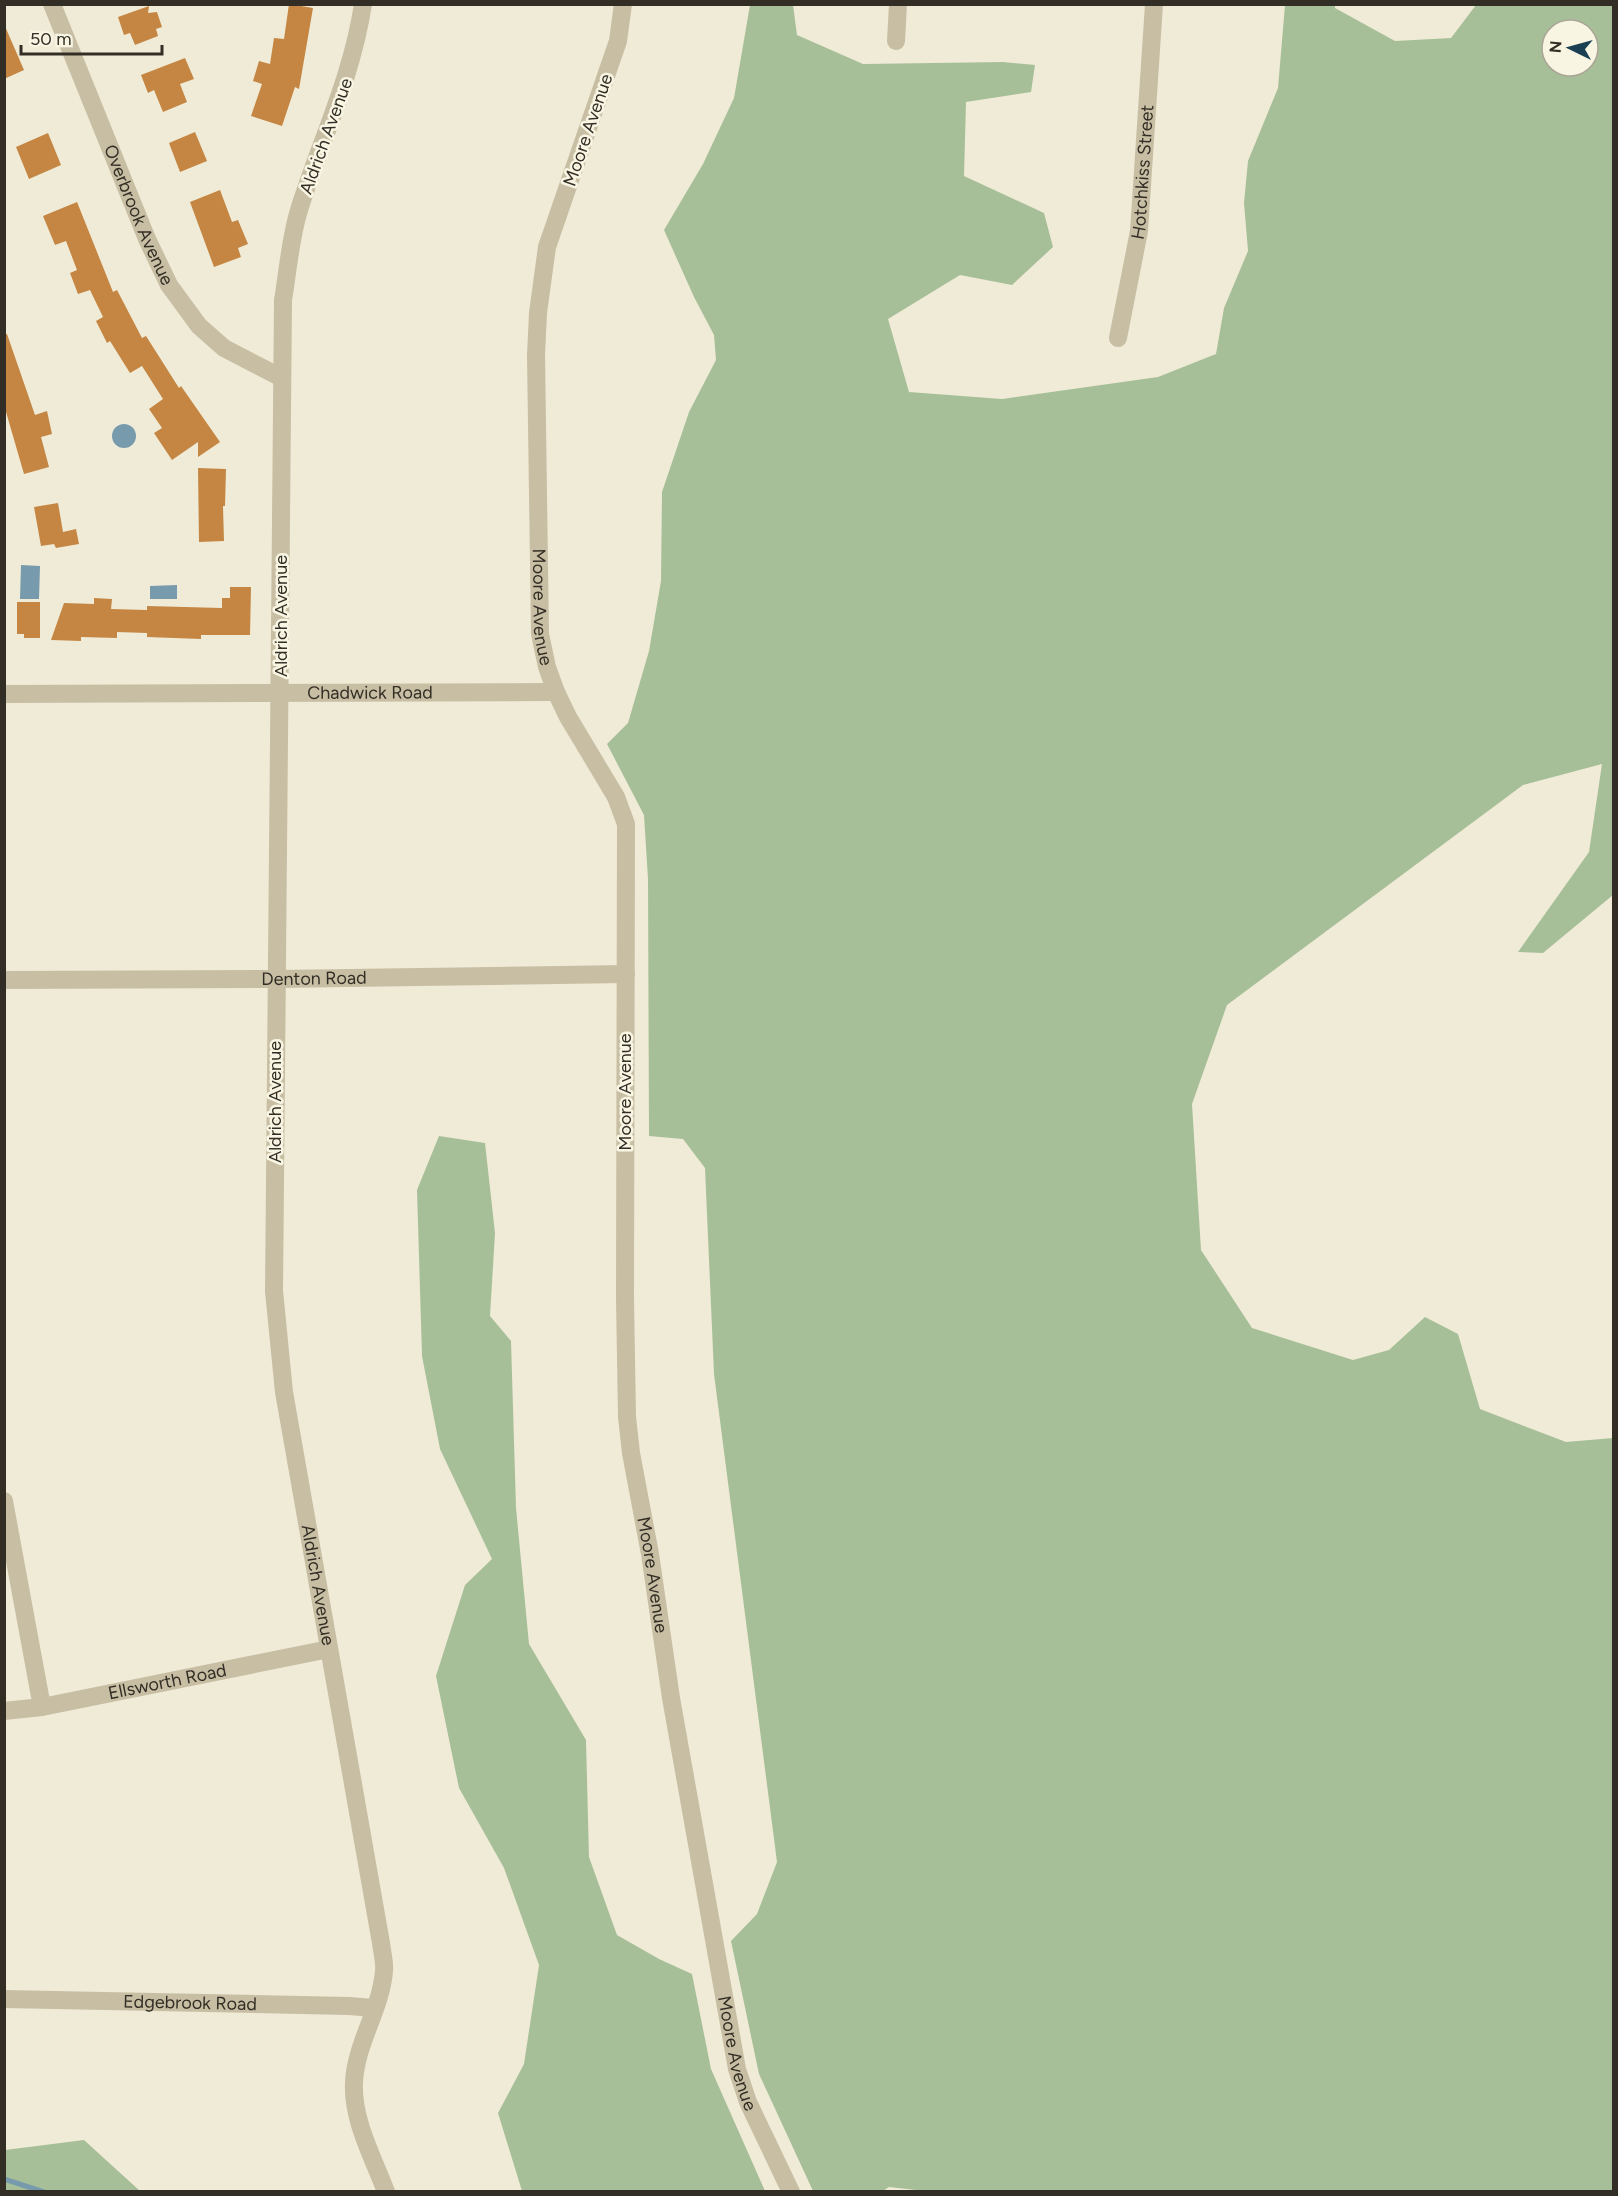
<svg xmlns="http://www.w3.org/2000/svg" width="1618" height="2196" viewBox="0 0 1618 2196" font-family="Figtree,sans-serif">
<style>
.green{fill:#a7bf98;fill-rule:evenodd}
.water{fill:#779bad}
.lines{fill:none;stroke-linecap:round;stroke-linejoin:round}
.stream{stroke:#779bad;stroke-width:5}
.building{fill:#c48642}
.minor{stroke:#c8bea4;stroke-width:18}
.labels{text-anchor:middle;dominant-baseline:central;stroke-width:5;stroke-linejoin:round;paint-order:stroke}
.street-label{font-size:18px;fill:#332e25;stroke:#f8f5e3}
</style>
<rect width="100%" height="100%" fill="#f0ebd7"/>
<g class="green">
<path d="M750,5h43l4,30 66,29 140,-2 32,3 -4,27 -65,10 -2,74 80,37 9,34 -41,38 -52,-10 -72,44 21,73 93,7 156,-22 58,-23 8,-46 24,-57 -4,-48 4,-42 30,-73 7,-83h50v3l60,33 56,-3 25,-33h137v890l-70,58 -25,-1 71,-100 13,-88 -79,21 -296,220 -35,99 9,146 51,78 101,32 36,-10 36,-33 33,17 22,75 86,33 47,-4v753l-679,1 -45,-5 -6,4h-70l-54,-117 -28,-133 26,-27 20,-52 -63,-488 -9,-206 -22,-29 -34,-3 -1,-257 -4,-64 -37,-71 21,-21 21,-72 12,-70 1,-89 27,-80 27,-52 -2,-25 -20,-38 -30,-67 39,-66 31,-66zM1552,30h36v36h-36z"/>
<polygon points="439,1136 485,1143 495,1233 490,1316 511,1341 516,1508 529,1644 586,1740 589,1857 617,1935 659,1959 692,1974 711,2069 765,2191 522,2191 498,2113 524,2064 539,1965 504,1868 459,1788 436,1676 465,1585 492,1559 440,1449 422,1356 417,1190"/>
<polygon points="84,2140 140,2191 5,2191 5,2150"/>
</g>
<g class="water">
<circle cx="124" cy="436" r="12"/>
<polygon points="21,565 40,566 39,599 20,599"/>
<polygon points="177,585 177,599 150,599 150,586"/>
</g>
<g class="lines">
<polyline class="stream" points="4,2179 44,2192"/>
</g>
<g class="building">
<polygon points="289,4 313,8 299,89 295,87 282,126 251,116 262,84 253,81 259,61 270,64 274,38 284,39"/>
<polygon points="149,6 148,13 157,12 162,27 156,29 158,36 135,45 130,33 124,35 118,17"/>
<polygon points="4,24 24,70 4,79"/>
<polygon points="185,58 194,79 180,84 187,102 163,112 154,90 148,93 141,75"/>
<polygon points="195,132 207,161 180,172 169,143"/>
<polygon points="48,133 61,165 29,179 16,147"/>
<polygon points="220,190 232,222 238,220 248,244 238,248 241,257 214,267 190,202"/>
<polygon points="77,202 113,292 117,290 142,338 146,336 179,388 181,386 220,442 198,457 198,442 172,460 154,433 162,428 149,409 163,399 142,366 130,373 110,341 107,343 96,321 103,317 90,290 78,294 70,273 77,270 66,241 55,245 43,216"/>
<polygon points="4,334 7,334 35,415 47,411 52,434 41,437 49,467 24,474 4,405"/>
<polygon points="198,468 226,469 225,506 223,506 224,541 199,542"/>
<polygon points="58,503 63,532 76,529 79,544 56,548 54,544 41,546 34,507"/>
<polygon points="230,587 251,587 250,635 201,635 201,639 147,637 147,633 117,632 117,638 81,637 81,641 51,640 64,603 94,604 94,598 112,599 111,609 147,610 147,606 222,608 222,598 230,598"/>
<polygon points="17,602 40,602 40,638 24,638 24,634 17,634"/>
</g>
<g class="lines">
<g class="minor">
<path id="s1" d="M52,4l95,235 22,46 30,41 25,22 58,30"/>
<path id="s2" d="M363,4c-11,73 -42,136 -64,206 -9,29 -11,61 -16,90l-9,991 10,101 97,551c1,9 4,19 3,28 -3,38 -28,72 -30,111 -2,38 19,75 32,110"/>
<path id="s3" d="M623,4l-5,37 -71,206 -9,66 -2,42 4,279 7,33 9,25 12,25 48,80 10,27 -1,474 2,119 4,36 19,101 21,144 66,371 11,33 43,90"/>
<polyline points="896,41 898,4"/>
<path id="s4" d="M1118,338l21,-107 15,-227"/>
<path id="s5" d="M4,694l552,-2"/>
<path id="s6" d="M4,980l272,-1 350,-5"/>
<polyline points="4,1501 42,1707"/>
<path id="s7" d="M4,1711l38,-4 287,-58"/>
<path id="s8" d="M4,1999l345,7 25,2"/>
</g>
</g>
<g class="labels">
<g class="street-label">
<text transform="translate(588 130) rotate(-71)">Moore Avenue</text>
<text transform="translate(326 136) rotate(-70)">Aldrich Avenue</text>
<text stroke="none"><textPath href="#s4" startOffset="168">Hotchkiss Street</textPath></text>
<text stroke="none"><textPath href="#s1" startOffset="228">Overbrook Avenue</textPath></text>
<text stroke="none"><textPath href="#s3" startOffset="616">Moore Avenue</textPath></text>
<text transform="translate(281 616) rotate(-90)">Aldrich Avenue</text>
<text stroke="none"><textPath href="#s5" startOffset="366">Chadwick Road</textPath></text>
<text stroke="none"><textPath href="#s6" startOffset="310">Denton Road</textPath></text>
<text transform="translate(625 1092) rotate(-90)">Moore Avenue</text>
<text transform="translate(275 1102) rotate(-90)">Aldrich Avenue</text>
<text stroke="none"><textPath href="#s3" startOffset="1606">Moore Avenue</textPath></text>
<text stroke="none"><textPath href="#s2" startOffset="1596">Aldrich Avenue</textPath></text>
<text stroke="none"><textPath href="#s7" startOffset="166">Ellsworth Road</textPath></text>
<text stroke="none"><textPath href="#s8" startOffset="186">Edgebrook Road</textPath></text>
<text stroke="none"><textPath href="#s3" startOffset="2092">Moore Avenue</textPath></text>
</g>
</g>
<rect width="1618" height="2196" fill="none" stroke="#332e25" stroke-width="12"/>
<g transform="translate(1570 48) rotate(275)"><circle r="28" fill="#f8f5e3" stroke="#a9a597" stroke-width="1.5"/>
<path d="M0-4.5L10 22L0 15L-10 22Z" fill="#1c4053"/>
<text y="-9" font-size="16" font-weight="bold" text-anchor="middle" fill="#332e25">N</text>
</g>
<path d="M21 45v9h141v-9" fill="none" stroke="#332e25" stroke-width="3"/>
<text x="30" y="45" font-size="18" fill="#332e25" stroke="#f8f5e3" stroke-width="4.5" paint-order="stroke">50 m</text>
</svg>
